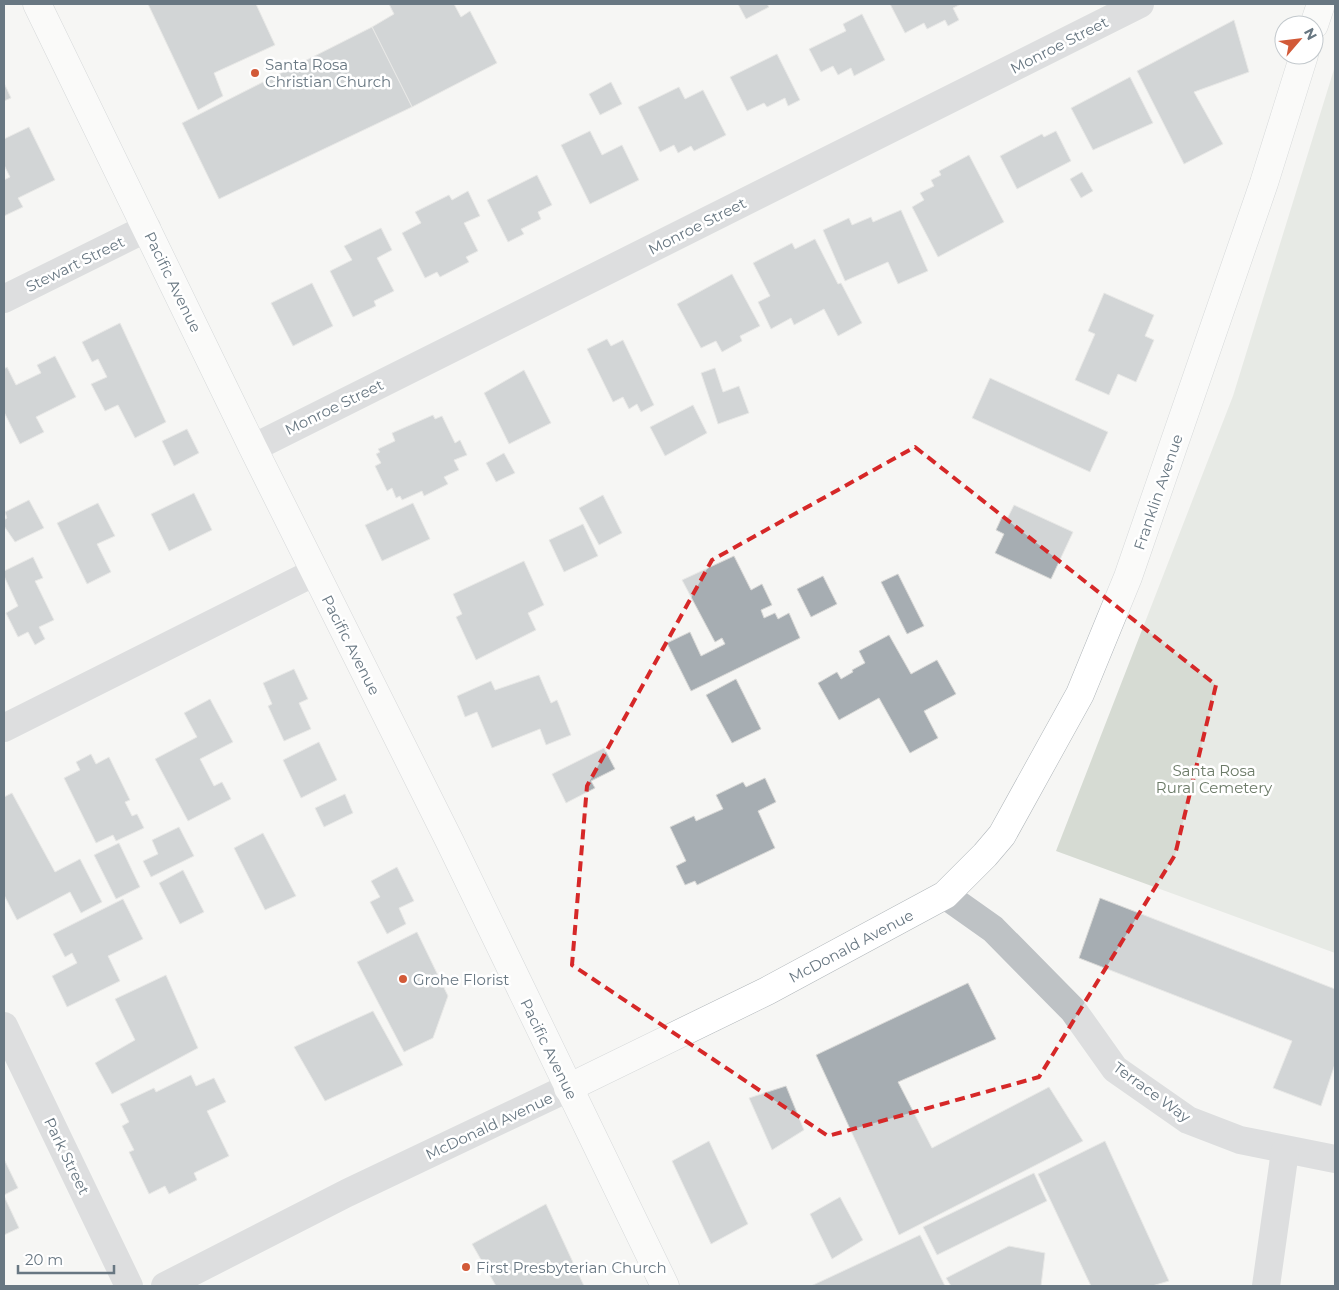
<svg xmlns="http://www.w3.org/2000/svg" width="1339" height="1290" viewBox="0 0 1339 1290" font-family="Montserrat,sans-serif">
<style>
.green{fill:#d6dbd3}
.building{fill:#a6adb2;stroke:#d8d8d6}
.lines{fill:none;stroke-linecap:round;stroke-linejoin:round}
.secondary-casing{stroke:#b0b6ba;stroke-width:29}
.street{stroke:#bec2c5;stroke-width:28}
.secondary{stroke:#fff;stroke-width:28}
.marked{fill:none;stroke:#d62828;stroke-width:4;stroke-dasharray:10 6;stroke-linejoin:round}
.poi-dot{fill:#d25a38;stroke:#fff;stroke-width:2}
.labels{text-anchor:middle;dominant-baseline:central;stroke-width:5;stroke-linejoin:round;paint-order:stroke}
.street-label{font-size:15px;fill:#687782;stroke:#fff}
.poi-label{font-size:15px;fill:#687782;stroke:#fff;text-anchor:start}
.park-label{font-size:15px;fill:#6b7a67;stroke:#fff}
</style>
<rect width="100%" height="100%" fill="#f6f6f4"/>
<polygon class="green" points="1335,66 1335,953 1056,851 1233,396"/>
<g class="building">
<polygon points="148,4 256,4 275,45 214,73 223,96 198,110"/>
<polygon points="389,4 454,4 461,17 470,11 497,63 412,107 372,27 394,14"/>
<polygon points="738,4 767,4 769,7 746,19"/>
<polygon points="890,4 961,4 953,8 959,20 948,26 945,20 927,29 924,23 905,33"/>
<polygon points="862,14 885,60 854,76 851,68 838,75 833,66 821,72 809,49 846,31 843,24"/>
<polygon points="1234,20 1249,72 1194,92 1223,144 1184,164 1137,71"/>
<polygon points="372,27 412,107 219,199 182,123"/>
<polygon points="777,54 800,100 788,106 785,98 767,107 764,103 747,111 730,77"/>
<polygon points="1130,77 1153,123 1093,150 1071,108"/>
<polygon points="611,82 622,104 600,115 589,94"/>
<polygon points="4,83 11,98 4,101"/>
<polygon points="679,87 685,99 703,90 726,135 694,151 691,146 678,153 674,145 660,152 638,107"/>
<polygon points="29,127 55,180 18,198 23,207 4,216 4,180 10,177 4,165 4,139"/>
<polygon points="590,131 602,155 622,145 639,180 590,204 561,145"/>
<polygon points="1056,131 1071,161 1017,189 1000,156 1042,134 1044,137"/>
<polygon points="969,155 1004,222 938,257 912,207 924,200 920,193 934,186 931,180 941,175 939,171"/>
<polygon points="1082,172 1093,191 1081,198 1070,179"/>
<polygon points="537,175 552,205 538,212 541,219 521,229 524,234 508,242 487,200"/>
<polygon points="468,191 480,216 464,223 478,251 466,257 469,262 440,277 437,272 425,278 402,233 421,223 415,212 449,195 452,200"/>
<polygon points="901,210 928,271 898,284 888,262 845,281 823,230 849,218 852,225 871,217 873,222"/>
<polygon points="381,228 392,250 377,258 394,291 374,301 376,306 353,317 330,271 352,260 344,246"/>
<polygon points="815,239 838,284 841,283 862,323 838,336 824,309 794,325 791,318 771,329 758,302 770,296 753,263 792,243 795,249"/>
<polygon points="732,274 760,326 740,336 742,341 722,352 716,341 701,348 677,304"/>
<polygon points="312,283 333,326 293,346 271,303"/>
<polygon points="1104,293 1154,315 1145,336 1154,340 1136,382 1118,374 1109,395 1075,380 1095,334 1088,331"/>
<polygon points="120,323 166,422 135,438 118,405 105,411 91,384 107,377 98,359 92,362 82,342"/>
<polygon points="607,339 611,346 623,340 654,405 641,412 637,404 629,409 623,397 613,402 587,349"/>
<polygon points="55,356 76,397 36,417 44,432 20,444 4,412 4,369 7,367 16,385 41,373 37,365"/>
<polygon points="715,368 723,392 739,386 749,413 718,424 701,373"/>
<polygon points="524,370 551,423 509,444 484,393"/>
<polygon points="990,378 1108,432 1090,472 972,418"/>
<polygon points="693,405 707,433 665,456 650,427"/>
<polygon points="433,415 435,419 442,416 455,443 460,440 467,455 454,460 459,470 444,477 448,484 424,496 422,491 402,500 400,496 396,498 392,488 387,491 375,466 381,463 376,454 380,452 378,449 395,441 392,433"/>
<polygon points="187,429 199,453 174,466 162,441"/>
<polygon points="504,453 515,473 496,482 486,463"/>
<polygon points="194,493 212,530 169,551 151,514"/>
<polygon points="603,495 622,533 599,545 579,508"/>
<polygon points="29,500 44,528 15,542 4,526 4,520 7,518 5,512"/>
<polygon points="98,503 115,536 97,544 111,572 87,584 57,523"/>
<polygon points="413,503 430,539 382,561 365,525"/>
<polygon points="1014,505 1073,532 1051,579 995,553 1004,534 996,530 1002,517 1007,519"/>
<polygon points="583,524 598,556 564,572 549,540"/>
<polygon points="734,556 751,590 762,584 772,605 761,610 764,618 775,613 778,619 789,613 800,638 691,691 667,643 690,632 701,656 725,644 722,638 715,642 682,580"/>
<polygon points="33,557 43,578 35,581 54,620 39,627 45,639 35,645 28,632 18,637 6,613 18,606 4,576 4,571"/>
<polygon points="524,561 544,605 528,613 536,630 476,660 456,617 462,614 453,594"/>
<polygon points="898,574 924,626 907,634 881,582"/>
<polygon points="823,576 837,604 811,617 797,589"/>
<polygon points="889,635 911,674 937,660 956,694 924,711 938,738 910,753 879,698 839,720 818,683 837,672 841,679 853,672 852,670 865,663 859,651"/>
<polygon points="294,669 308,699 299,703 311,729 284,741 268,706 272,704 263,683"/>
<polygon points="539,675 551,703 557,700 571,735 546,745 540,729 492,748 477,712 465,717 457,696 491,681 495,690"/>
<polygon points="736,679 761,729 732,743 706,695"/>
<polygon points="210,699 233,742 200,759 214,786 222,782 231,799 188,821 155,759 197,737 184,713"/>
<polygon points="319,742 337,780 301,798 283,760"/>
<polygon points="604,748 615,769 591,781 595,788 566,803 552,774"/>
<polygon points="91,754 96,764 109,757 130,800 125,802 132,816 137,814 144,828 116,841 113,835 96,843 64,778 80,770 76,762"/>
<polygon points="765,778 776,802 758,811 775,848 697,885 695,881 685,885 676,866 686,861 670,827 694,816 696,821 723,809 716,795 743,782 746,787"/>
<polygon points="12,793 55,872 80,859 102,902 81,913 70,892 17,920 4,895 4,797"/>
<polygon points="345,794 353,813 324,827 315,808"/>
<polygon points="179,827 194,856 151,877 143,861 158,854 152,840"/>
<polygon points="263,833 296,896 265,910 234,848"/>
<polygon points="119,843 140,887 116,899 94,855"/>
<polygon points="397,867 414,901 399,908 406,924 387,934 370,902 380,897 371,881"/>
<polygon points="183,870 204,912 180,924 159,883"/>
<polygon points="1100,898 1335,989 1335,1064 1321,1106 1273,1088 1292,1041 1079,958"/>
<polygon points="123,899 143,939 108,956 120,981 67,1007 52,976 77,963 72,953 65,957 53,934"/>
<polygon points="417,932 448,996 433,1038 404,1052 357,962"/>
<polygon points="166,975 198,1048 112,1094 95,1063 135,1040 115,999"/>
<polygon points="968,983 996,1039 898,1082 932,1148 1049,1087 1083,1141 899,1235 816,1055"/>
<polygon points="373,1011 403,1065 325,1101 294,1047"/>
<polygon points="191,1075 196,1086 214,1078 226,1102 207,1111 229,1156 194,1173 197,1180 169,1194 165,1186 149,1194 129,1152 134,1150 122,1126 129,1122 120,1104 154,1088 156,1092"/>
<polygon points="786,1086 804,1130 772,1150 749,1098"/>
<polygon points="709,1141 748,1224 711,1244 672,1161"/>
<polygon points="1105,1141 1169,1281 1152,1286 1091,1286 1038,1174"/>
<polygon points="4,1159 18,1188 4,1195"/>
<polygon points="1034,1173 1047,1201 937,1255 923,1227"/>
<polygon points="4,1196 19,1228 4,1235"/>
<polygon points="840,1197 863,1240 832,1259 810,1214"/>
<polygon points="546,1204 584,1286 496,1286 472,1244"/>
<polygon points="920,1235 945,1286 811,1286"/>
<polygon points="1009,1246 1045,1253 1041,1286 951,1286 946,1278"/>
</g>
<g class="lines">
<g class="secondary-casing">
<g id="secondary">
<polyline points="37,4 253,448 450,842 665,1286"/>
<polyline points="1314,25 1321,4"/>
<polyline points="568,1088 767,991 945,895 985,855 1002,835 1080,694 1128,577 1264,183 1304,55"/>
</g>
</g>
<g class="street">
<polyline points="4,299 147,228"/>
<polyline points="253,448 1140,4"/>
<polyline points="4,728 315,572"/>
<polyline points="945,895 993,929 1073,1010 1115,1069 1188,1120 1240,1140 1335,1159"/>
<polyline points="4,1026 129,1286"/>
<polyline points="165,1286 347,1193 568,1088"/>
<polyline points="1266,1286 1285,1151"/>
</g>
<use href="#secondary" class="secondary"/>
</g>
<path d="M0 0H1339V1290H0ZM915,447l301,238 -41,170 -136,222 -211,59 -256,-171 15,-179 125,-226z" fill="#f6f6f4" fill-opacity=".55" fill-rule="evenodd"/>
<path class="marked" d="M915,447l301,238 -41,170 -136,222 -211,59 -256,-171 15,-179 125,-226z"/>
<g class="poi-dot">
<circle cx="255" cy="73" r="5"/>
<circle cx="403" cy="979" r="5"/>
<circle cx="466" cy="1267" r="5"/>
</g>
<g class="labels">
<g class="street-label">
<text transform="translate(1059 45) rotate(-27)">Monroe Street</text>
<text transform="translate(697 226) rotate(-27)">Monroe Street</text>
<text transform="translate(75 264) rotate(-26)">Stewart Street</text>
<text transform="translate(173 282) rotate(64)">Pacific Avenue</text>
<text transform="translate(334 407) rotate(-26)">Monroe Street</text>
<text transform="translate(1158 492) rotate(-71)">Franklin Avenue</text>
<text transform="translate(351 645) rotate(63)">Pacific Avenue</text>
<text transform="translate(851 946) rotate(-28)">McDonald Avenue</text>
<text transform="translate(549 1049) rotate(64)">Pacific Avenue</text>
<text transform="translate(1152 1092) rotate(36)">Terrace Way</text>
<text transform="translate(489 1126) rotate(-25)">McDonald Avenue</text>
<text transform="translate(67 1156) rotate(64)">Park Street</text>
</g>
<g class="poi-label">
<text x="265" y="64">Santa Rosa<tspan x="265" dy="17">Christian Church</tspan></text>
<text x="413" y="979">Grohe Florist</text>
<text x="476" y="1267">First Presbyterian Church</text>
</g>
<g class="park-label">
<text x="1214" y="770">Santa Rosa<tspan x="1214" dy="17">Rural Cemetery</tspan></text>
</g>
</g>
<rect width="1339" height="1290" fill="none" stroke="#687782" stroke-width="10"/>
<g transform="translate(1299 40) rotate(62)"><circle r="24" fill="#ffffff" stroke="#c3c9cd"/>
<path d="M0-4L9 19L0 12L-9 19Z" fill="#d25a38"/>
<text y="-8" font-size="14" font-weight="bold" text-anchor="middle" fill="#687782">N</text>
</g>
<path d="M18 1265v8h96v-8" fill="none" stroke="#687782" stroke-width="2.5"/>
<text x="25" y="1265" font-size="15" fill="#687782" stroke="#ffffff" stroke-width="4" paint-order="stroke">20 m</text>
</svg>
